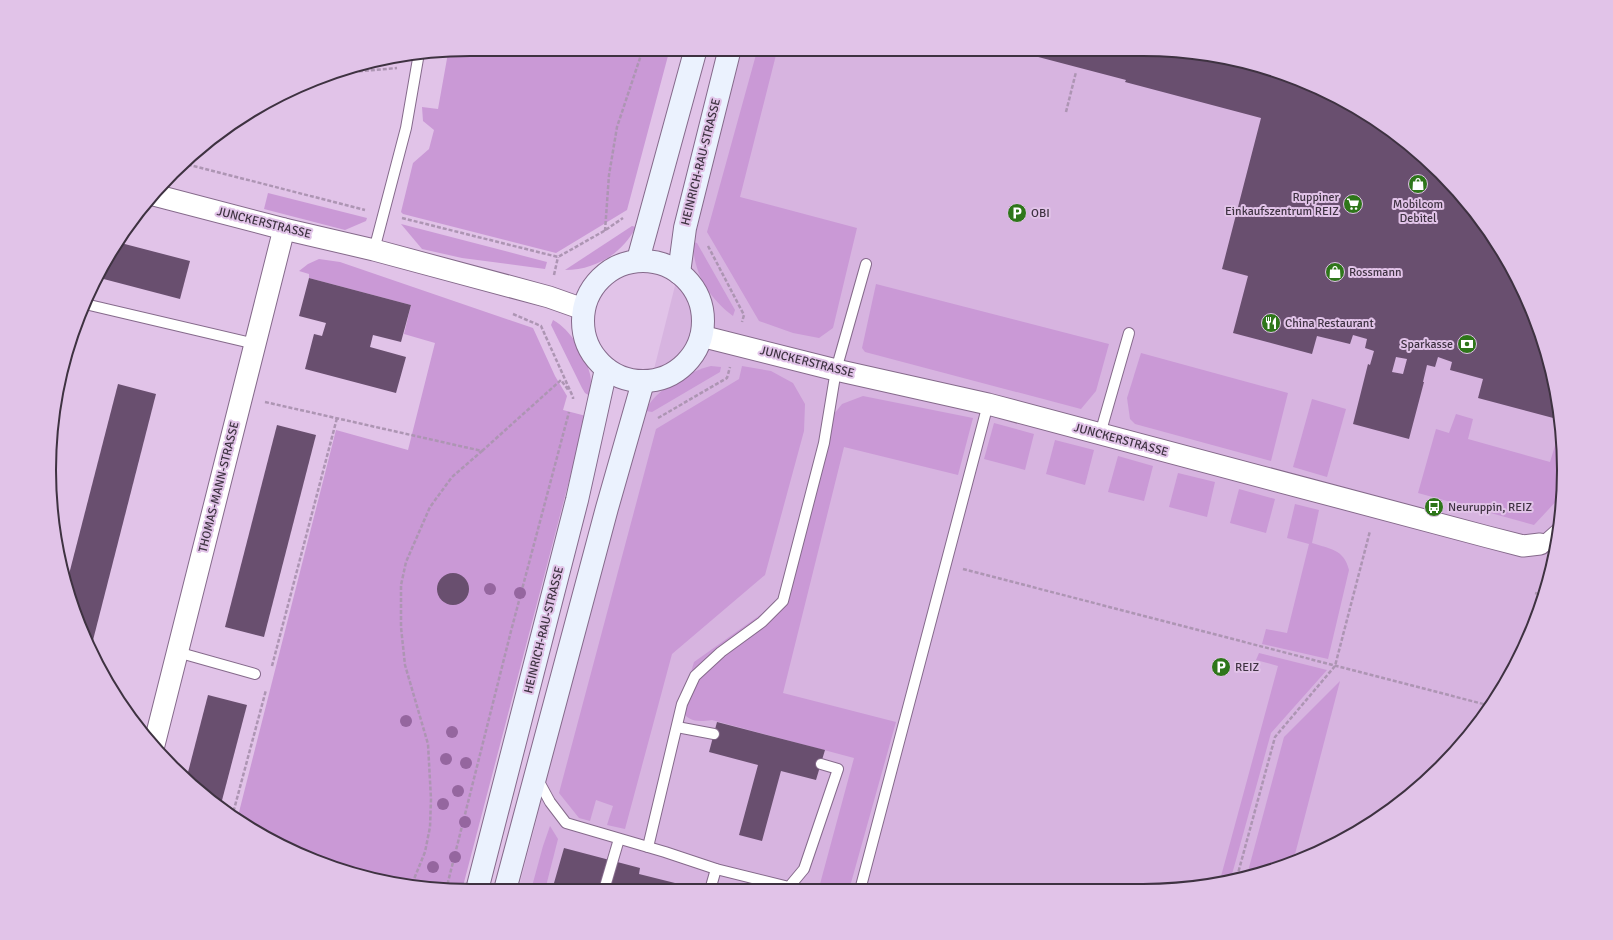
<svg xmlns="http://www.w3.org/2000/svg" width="1613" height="940" viewBox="0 0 1613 940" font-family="Signika,sans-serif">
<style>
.built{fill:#d7b4e0}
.green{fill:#ca99d6}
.building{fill:#694f6f;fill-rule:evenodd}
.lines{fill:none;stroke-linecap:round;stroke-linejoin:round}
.lane-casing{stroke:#856a8b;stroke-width:12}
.street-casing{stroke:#856a8b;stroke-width:23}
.secondary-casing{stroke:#856a8b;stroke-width:24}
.path{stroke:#ad95b3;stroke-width:2.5;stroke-dasharray:4 2;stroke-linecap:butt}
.lane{stroke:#fff;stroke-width:10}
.street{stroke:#fff;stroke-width:21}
.secondary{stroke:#ebf2fe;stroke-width:22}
.tree{fill:#95669f}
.labels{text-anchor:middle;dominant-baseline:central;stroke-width:4;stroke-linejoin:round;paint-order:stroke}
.street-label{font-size:12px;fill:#3e3241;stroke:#e1c3e8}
.poi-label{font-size:12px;fill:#3e3241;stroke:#e1c3e8;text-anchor:start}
.rim{fill:none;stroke:#3e3241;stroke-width:2}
</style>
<rect width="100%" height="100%" fill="#e1c3e8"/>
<polygon class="built" points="1171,50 1278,71 1377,120 1441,172 1493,236 1532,309 1556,388 1564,470 1556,552 1532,631 1493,704 1441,768 1354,834 1278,869 1171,890 518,890 536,822 547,770 598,587 644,409 734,51"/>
<g class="green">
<polygon points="757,51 777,51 740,197 857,228 833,328 819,338 793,333 759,321 707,232"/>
<polygon points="669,52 627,210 556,253 403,214 401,212 413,163 429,149 434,130 423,121 422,107 438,109 448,53"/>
<polygon points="268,193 367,218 366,221 345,230 264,209"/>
<polygon points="401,224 547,262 545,269 462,258 422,249"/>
<path d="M632,226l4,1c-14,27 -41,43 -71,43z"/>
<path d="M693,242l4,1 38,67 -2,6c-24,-18 -40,-43 -40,-74z"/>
<polygon points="319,259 340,262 533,328 555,376 567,396 563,410 586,416 462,890 442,890 334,869 237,820 336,430 408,450 435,343 404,334 411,305 309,278 309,274 299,271 308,264"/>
<polygon points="876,284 1109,344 1096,391 1081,409 865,352 862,348"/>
<path d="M553,320c18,10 32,34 37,54 2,7 0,14 0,22l-5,-3 -3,-5 -31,-63z"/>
<polygon points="1141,353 1288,393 1271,461 1135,424 1130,419 1127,398"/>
<path d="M711,366l10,1 -1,5 -68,40 -6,-1c6,-20 46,-41 65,-45z"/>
<polygon points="742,366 771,371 793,383 805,404 804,431 765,575 672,654 625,829 607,825 613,806 596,800 590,821 579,818 559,793 656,429 739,379"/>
<path d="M863,396l110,22 -15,57 -114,-28 -61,246 113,29 -47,168h-36l7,-6 34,-126 -142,-38c-15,2 -23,2 -32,-11l14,-47 83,-59 49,-179 16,-20z"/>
<polygon points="1312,399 1346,409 1327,477 1293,467"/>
<polygon points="1456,414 1473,419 1468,439 1550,462 1557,439 1561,441 1564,470 1561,496 1534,525 1418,493 1436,429 1449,433"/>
<polygon points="994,423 1034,434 1025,470 984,459"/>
<polygon points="1055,440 1094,450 1085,485 1046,474"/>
<polygon points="1118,456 1153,466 1144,501 1108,492"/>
<polygon points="1178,473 1215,482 1207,517 1169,507"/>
<polygon points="1239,489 1275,499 1266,533 1230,523"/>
<path d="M1295,504l24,6 -7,33c18,6 32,6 37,27l-21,89 -66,-15 4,-15 21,4 22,-89 -22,-6z"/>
<polygon points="1259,653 1327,670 1271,733 1231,878 1220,880 1278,666 1256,660"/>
<polygon points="1340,681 1293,862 1278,869 1247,875 1284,737"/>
<polygon points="550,826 558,839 545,890 531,890 543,846"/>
</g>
<g class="building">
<path d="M1024,50h147l107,21 99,49 64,52 52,64 39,73 24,79 2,25 -1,6 -79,-21 5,-19 -33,-9 2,-8 -14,-5 -3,10 -8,-2 -4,17h1l-15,57 -56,-15 15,-60 2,1 4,-14 -9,-3 2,-9 -14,-4 -3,9 -33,-8 -5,18 -79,-21 15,-57 -26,-7 39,-151 -136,-36 1,-2 -103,-27zM1396,357l11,2 -4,15 -11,-2z"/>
<polygon points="117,242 190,261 180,299 96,277"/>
<polygon points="309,278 411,305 401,342 373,335 370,347 406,357 396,393 305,369 314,334 322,336 326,323 299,316"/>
<polygon points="118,384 156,394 91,648 71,606 67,582"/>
<polygon points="277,425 316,435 264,637 225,627"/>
<circle cx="453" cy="589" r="16"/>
<polygon points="208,695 247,705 220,808 192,786 186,780"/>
<polygon points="717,722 825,750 816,780 781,771 762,841 739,835 758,765 709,752"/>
<polygon points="564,848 640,868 639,874 679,884 677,890 552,890"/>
</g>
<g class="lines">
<g class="lane-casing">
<g id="lane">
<polyline points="374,250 406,128 419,53"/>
<polyline points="85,304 255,344"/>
<polyline points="1100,434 1129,333"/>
<polyline points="1540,544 1558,528"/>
<polyline points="177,652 255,674"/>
<polyline points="677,727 714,734"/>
<polyline points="537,778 550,802 566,823 665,852 716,869 789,887 804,869 838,769 821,764"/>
<polyline points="648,847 682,704 695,676 721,652 762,622 783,601 824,443 836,370 866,264"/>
<polyline points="604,890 619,839"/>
<polyline points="710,890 716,869"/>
<polyline points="860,890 988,404"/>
</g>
</g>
<g class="street-casing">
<g id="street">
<polyline points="154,195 284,229 374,250 549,297 583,309"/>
<polyline points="701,336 836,370 988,404 1488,537 1523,546 1540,544"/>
<polyline points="154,745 284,229"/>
</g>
</g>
<g class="secondary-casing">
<g id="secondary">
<polyline points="638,260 695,52"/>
<circle cx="643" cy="321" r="60"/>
<polyline points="679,273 685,228 729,52"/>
<polyline points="477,890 577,500 606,369"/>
<polyline points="505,890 607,508 643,382"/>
</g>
</g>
<g class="path">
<polyline points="329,74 397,68"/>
<polyline points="1066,112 1076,72"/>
<polyline points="182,163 365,210"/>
<polyline points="402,218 558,257 604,231 623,218"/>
<polyline points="605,231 609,175 617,127 642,52"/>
<polyline points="708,246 744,315 742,322"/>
<polyline points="554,275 558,257"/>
<polyline points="513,314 541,326 573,397 573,399"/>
<polyline points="265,402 482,451 452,477 430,507 406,562 401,585 401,627 405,665 428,744 431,799 430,827 425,852 412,884"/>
<polyline points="658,418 727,378 730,367"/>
<polyline points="482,451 561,380 569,391"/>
<polyline points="963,569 1491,706"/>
<polyline points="1535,593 1543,595"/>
<polyline points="272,666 337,418"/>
<polyline points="232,817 266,690"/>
<polyline points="1237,877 1275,737 1335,666 1370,531"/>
<polyline points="446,890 511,631 569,412"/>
</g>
<use href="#lane" class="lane"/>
<use href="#street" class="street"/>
<use href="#secondary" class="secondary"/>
</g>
<g class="tree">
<circle cx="490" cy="589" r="6"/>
<circle cx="520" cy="593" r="6"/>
<circle cx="406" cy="721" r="6"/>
<circle cx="452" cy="732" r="6"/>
<circle cx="446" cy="759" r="6"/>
<circle cx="466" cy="763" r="6"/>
<circle cx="458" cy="791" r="6"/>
<circle cx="443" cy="804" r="6"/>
<circle cx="465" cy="822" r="6"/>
<circle cx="455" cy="857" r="6"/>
<circle cx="433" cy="867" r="6"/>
</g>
<defs>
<g id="shop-disc" transform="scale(1)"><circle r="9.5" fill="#2e761a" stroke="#e1c3e8"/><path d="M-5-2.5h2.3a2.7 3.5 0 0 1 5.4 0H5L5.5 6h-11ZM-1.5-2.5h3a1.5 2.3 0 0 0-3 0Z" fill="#fff"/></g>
<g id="supermarket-disc" transform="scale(1)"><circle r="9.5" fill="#2e761a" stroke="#e1c3e8"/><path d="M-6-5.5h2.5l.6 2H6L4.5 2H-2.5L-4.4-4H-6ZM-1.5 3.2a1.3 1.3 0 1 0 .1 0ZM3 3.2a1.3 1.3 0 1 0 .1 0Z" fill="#fff"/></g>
<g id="parking-disc" transform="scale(1)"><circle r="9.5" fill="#2e761a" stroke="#e1c3e8"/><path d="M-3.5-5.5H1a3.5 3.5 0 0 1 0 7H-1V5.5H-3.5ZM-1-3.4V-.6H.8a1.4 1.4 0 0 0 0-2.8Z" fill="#fff"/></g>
<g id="restaurant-disc" transform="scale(1)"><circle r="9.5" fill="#2e761a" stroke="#e1c3e8"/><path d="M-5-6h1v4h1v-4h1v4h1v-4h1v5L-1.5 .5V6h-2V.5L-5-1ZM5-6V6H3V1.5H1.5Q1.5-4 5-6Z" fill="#fff"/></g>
<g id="bank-disc" transform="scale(1)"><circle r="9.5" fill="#2e761a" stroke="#e1c3e8"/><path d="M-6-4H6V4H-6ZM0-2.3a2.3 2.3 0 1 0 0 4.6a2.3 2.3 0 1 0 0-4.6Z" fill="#fff"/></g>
<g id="bus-disc" transform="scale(1)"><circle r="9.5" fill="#2e761a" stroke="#e1c3e8"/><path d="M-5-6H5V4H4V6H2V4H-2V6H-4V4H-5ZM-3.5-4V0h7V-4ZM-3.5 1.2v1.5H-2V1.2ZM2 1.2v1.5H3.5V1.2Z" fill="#fff"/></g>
</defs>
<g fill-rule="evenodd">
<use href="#shop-disc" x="1418" y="184"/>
<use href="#supermarket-disc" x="1353" y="204"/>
<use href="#parking-disc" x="1017" y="213"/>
<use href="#shop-disc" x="1335" y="272"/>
<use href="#restaurant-disc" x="1271" y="323"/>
<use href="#bank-disc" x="1467" y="344"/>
<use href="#bus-disc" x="1434" y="507"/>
<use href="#parking-disc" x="1221" y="667"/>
</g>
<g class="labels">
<g class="street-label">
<text transform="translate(701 162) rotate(-76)">HEINRICH-RAU-STRASSE</text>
<text transform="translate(264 223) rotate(14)">JUNCKERSTRASSE</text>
<text transform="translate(807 362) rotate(14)">JUNCKERSTRASSE</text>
<text transform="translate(1121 440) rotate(15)">JUNCKERSTRASSE</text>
<text transform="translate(219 487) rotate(-76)">THOMAS-MANN-STRASSE</text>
<text transform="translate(544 630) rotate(-76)">HEINRICH-RAU-STRASSE</text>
</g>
<g class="poi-label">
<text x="1339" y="197" text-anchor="end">Ruppiner<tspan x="1339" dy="14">Einkaufszentrum REIZ</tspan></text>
<text x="1418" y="204" text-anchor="middle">Mobilcom<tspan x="1418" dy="14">Debitel</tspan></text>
<text x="1031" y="213">OBI</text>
<text x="1349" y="272">Rossmann</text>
<text x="1285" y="323">China Restaurant</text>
<text x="1453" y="344" text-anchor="end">Sparkasse</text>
<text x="1448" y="507">Neuruppin, REIZ</text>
<text x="1235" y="667">REIZ</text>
</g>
</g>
<path d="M0 0H1613V940H0ZM470 56H1143A414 414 0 0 1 1557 470V470A414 414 0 0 1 1143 884H470A414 414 0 0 1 56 470V470A414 414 0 0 1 470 56Z" fill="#e1c3e8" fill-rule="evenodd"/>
<path class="rim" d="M470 56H1143A414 414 0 0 1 1557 470V470A414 414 0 0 1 1143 884H470A414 414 0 0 1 56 470V470A414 414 0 0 1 470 56Z"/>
</svg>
